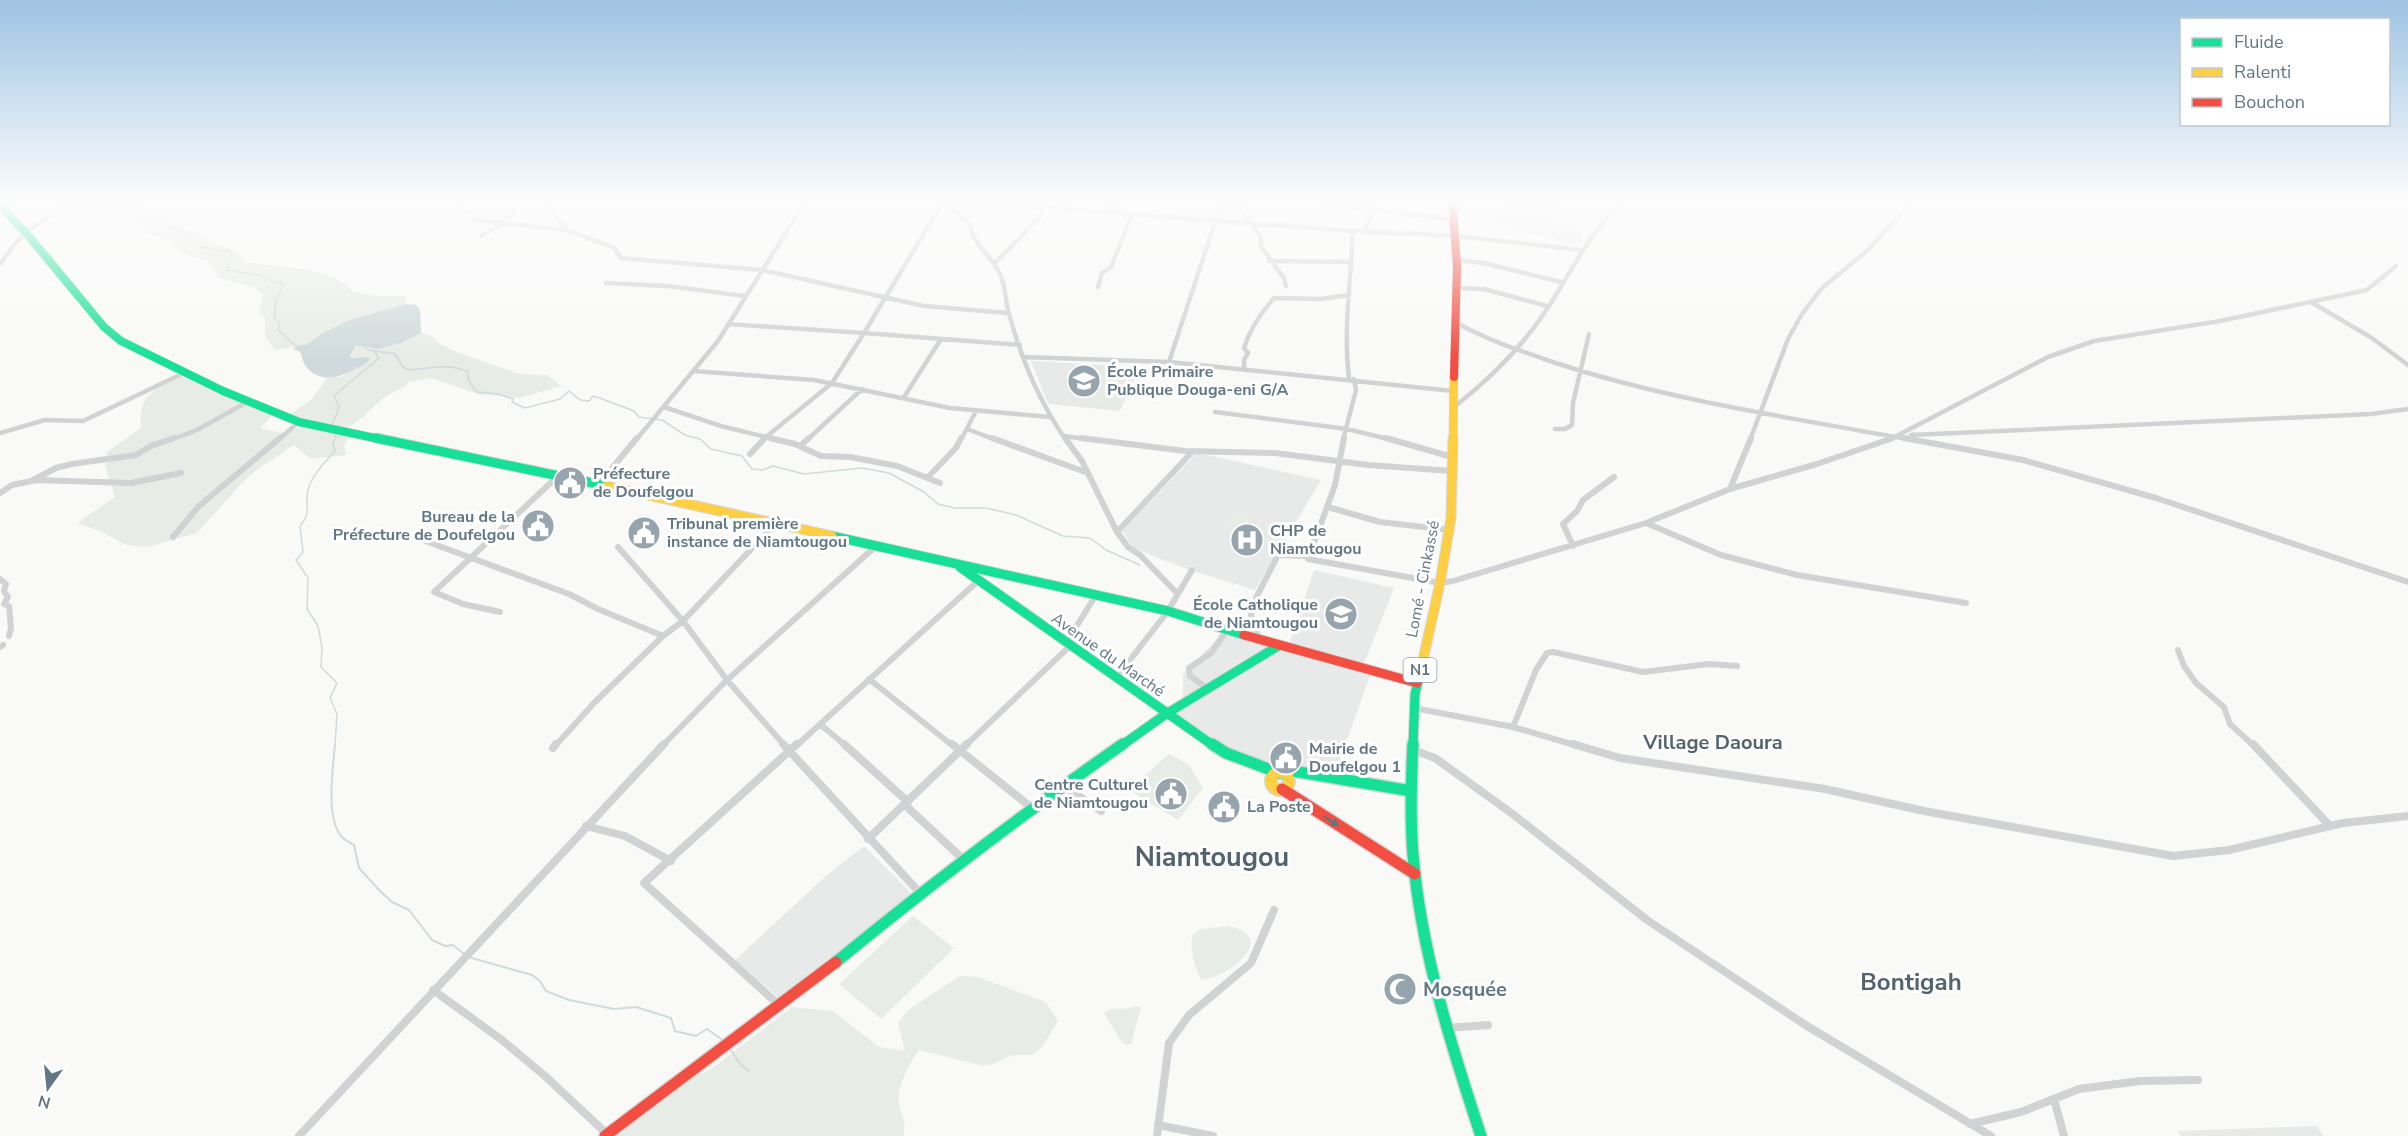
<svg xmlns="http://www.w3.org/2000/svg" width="2408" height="1136" viewBox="0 0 2408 1136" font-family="'Nunito Sans',sans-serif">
  <rect width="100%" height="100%" fill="#f9f9f8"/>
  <!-- built -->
  <path fill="#e8eaea" d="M1031 361 1140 367 1120 411 1048 404Z
    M1197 453 1321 480 1255 590 1187 569 1133 548 1122 531Z
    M1314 570 1394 588 1363 666 1289 645Z
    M1222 634 1371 673 1334 776 1291 772 1223 745 1174 717 1183 706V674Z
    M864 846 911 893 844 950 779 998 735 960 828 874Z
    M2317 1126 2323 1136H2181L2177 1131Z"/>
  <!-- green -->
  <path fill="#e8ece6" d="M62 199H105L113 204 135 205 168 215 186 230 204 235 214 244 222 245 242 255 247 262C277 267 334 267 353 292L377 296H405L407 304 349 320 323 333 306 345 275 350 265 337V318L259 312 264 294 253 287 220 278 208 260C190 257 180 254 170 239L148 234 132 224 90 213Z
    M1501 202 1514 203 1516 206H1530L1529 202 1557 204 1558 221 1582 229 1580 241 1570 244C1545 233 1521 235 1499 225L1500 221 1492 219 1498 215 1487 211 1498 210 1506 206Z
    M421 333 432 336 438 343 454 351 519 374 547 375 561 386 519 398 478 394 431 378 408 382 407 385 383 398 362 418 344 430 288 416 311 400 328 377H341L361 367 359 358 350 356 357 345 378 349 401 343Z
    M1095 373 1125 374 1119 404 1089 403Z
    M181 377 272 416 260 428 286 434 303 425 348 437 344 447 346 455 311 459 294 445 255 471 242 483 197 533 147 547 126 545 102 532 77 523 115 497 105 465 107 452 141 428C138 394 154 390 181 377Z
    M1239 513 1253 517 1235 535 1220 531 1230 516Z
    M1169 754 1189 765 1203 788 1178 820 1129 790Z
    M913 916 954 948 881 1019 839 984Z
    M1229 926C1280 938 1228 977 1202 980 1194 968 1189 948 1193 934L1202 929Z
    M960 976 977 977 1046 1002 1058 1021 1042 1047 1032 1055H1012L993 1064 983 1066 919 1050C909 1064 897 1086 899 1104 901 1119 907 1117 903 1136H615L687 1080 711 1069 792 1007 833 1011 879 1047 905 1051 898 1023 908 1010Z
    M1137 1006 1141 1007 1131 1044 1126 1045 1121 1041 1104 1013C1112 1006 1126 1011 1137 1006Z"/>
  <!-- water -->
  <path fill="#d0dadc" d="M407 304 416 305 420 310 421 333 401 343 378 349 356 345 350 356 353 358 368 357 370 360C353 373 321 389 305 365 302 361 303 356 300 352L293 349 299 345H306L323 333 349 320Z"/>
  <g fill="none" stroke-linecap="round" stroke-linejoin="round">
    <!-- stream-far1 -->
    <path stroke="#d0dadc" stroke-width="1.5" d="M84 199 86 205 139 213 180 231 199 247 232 252 226 270 264 276 273 282 284 284 276 301 274 317 280 324 278 330 296 346
      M4 207 23 199
      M359 344 368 350 395 354 403 367 408 370C428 369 449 362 468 372V380L477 392 498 394 513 399 512 402 525 408 560 399 569 391 580 400 589 401 593 396 597 397 634 411 639 417 662 420 685 435 700 439 711 449 742 456 752 469 762 470 773 466 804 474 862 468 889 473 924 492 938 504 955 508H986L1016 515 1063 536 1090 538 1106 550 1140 565
      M332 426 339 407 334 396 379 358 375 352
      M335 746 337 714 330 698 337 683 321 667 322 647 318 626 307 609 308 578 296 560 303 552 300 526C313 511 304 506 308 490 312 475 325 462 335 451L333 443 336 438 335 434"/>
    <!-- stream -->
    <path stroke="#d0dadc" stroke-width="2" d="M335 744C333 768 325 819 342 837 345 840 350 843 354 845L359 868 380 891 392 902 409 910 432 940 445 946 453 945 464 954
      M468 957 532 975 540 981 546 991 569 1000 614 1009 636 1007 671 1018 675 1031 696 1036 707 1029 724 1041
      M730 1049 741 1065 749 1071"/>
    <defs>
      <path id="fast-far2" d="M0 206 27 234 104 327 121 341 223 391 299 422 384 440"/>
      <path id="fast-far1" d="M376 438 607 486
        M832 536 1168 611 1244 635
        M960 567 1214 746
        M1121 746 1166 714 1280 645
        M1413 746 1415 694 1419 678"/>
      <path id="fast" d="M1212 744 1226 753 1279 773
        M1413 744C1411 781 1410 818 1413 855 1421 951 1451 1045 1481 1136
        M1286 775 1293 771 1411 791
        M836 962C929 886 1024 813 1123 744"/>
      <path id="slow-far2" d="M1453 440 1454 377"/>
      <path id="slow-far1" d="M607 486 832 536
        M1419 678 1440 583 1451 518 1453 438"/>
      <path id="slow" d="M1271 781a9 9 0 1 1 18 0a9 9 0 1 1-18 0Z"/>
      <path id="jam-far2" d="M1452 199 1457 266 1454 377"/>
      <path id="jam-far1" d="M1244 635 1417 683"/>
      <path id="jam" d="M1282 789 1415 874
        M605 1136 836 962"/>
    </defs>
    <!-- fast-far2 casing -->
    <use href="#fast-far2" stroke="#d5d7d7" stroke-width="9"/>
    <!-- fast-far1 casing -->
    <use href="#fast-far1" stroke="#d5d7d7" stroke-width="11"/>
    <!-- fast casing -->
    <use href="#fast" stroke="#d5d7d7" stroke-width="14"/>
    <!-- slow-far2 casing -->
    <use href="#slow-far2" stroke="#d5d7d7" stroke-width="9"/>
    <!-- slow-far1 casing -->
    <use href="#slow-far1" stroke="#d5d7d7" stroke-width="11"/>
    <!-- slow casing -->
    <use href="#slow" stroke="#d5d7d7" stroke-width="14"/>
    <!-- jam-far2 casing -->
    <use href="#jam-far2" stroke="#d5d7d7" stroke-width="9"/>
    <!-- jam-far1 casing -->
    <use href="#jam-far1" stroke="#d5d7d7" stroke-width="11"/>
    <!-- jam casing -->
    <use href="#jam" stroke="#d5d7d7" stroke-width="14"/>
    <!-- street-far2 -->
    <path stroke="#d0d2d3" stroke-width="4.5" d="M438 199 459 202 462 206
      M551 199 548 206 567 230 613 247 621 258 762 270 924 306 1008 313
      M927 199 1353 231 1457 236 1581 250
      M948 199 955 211 970 224C972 244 992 256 1000 274 1006 286 1005 301 1009 314 1021 358 1040 403 1066 440
      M1277 199 1281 201
      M1312 199 1334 205 1455 220
      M944 200 864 333 1020 345
      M1235 202 1261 237V247L1284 278 1286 286
      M1041 208 1042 199
      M465 211 476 212 473 215 476 219 485 221 566 230
      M1111 213 1112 199
      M1364 231 1377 199
      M26 232 68 203 70 199
      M481 236 504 222 514 211
      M1457 260 1483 263 1561 282
      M1269 261 1351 262
      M995 263 1039 218 1043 208
      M0 264 17 241 27 234
      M606 283 667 286 745 296
      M1098 287 1102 273 1111 267 1132 215
      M1457 288 1484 289 1547 306
      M2311 302 2372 338 2408 365
      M1457 323C1489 341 1524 352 1559 364 1673 401 1793 418 1912 440
      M1024 357 1169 362 1453 391
      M1169 362 1217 216 1225 205 1249 199
      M1244 368V360L1248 353 1244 348C1250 329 1261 313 1274 298L1321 299 1349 295
      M693 371 814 380 950 408 1050 417
      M1349 378C1343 330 1351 279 1353 231
      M904 397 941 339
      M664 407 721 426 766 437 832 383 864 333 728 324
      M1454 407C1485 383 1515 354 1538 322 1568 281 1586 233 1626 199
      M1215 412 1347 429 1392 440
      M967 429 996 440
      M1555 429H1565L1572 425 1573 403 1589 334
      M0 433 45 420 83 421 184 373
      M1911 435 2371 414 2408 409
      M1064 436 1093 440
      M170 440 197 430 249 401
      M278 440 299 422
      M636 440 718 341 807 199
      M764 440 766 437 777 440
      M807 440 862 389
      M961 440 976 411
      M1343 440 1356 390 1354 379
      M1750 440 1788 339 1802 314 1821 289 1869 249 1915 199
      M1889 440 2048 357 2094 341 2220 321 2367 290 2396 266"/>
    <!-- street-far1 -->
    <path stroke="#d0d2d3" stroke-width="6" d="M770 438 795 444 821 456 850 457 897 466 940 483
      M992 438 1088 473
      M1065 438 1082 461 1117 532 1128 547 1140 555 1177 593
      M1081 438 1185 451 1275 453 1368 465 1452 471
      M1344 438 1335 485 1308 559 1440 583 1453 581 1646 523 1730 489 1817 464 1893 438
      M1386 438 1452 457
      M1904 438 2023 460 2156 498 2408 582
      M800 446 809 438
      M750 454 765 438
      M928 477 956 448 961 438
      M31 481 56 468 72 464 136 455 151 446 174 438
      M599 484 637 438
      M1730 489 1751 438
      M0 493 12 485 37 480 131 483 181 473
      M1328 507 1380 522 1450 530
      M1646 523 1721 555 1797 575 1966 603
      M1117 532 1193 451
      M404 533 569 594 598 609 663 636
      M173 537 199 506 280 438
      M1573 546 1563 524 1577 511 1583 500 1614 477
      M618 547 683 621 727 680 785 746
      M0 579 6 584 4 591 8 597 4 604 9 606 11 628 9 636
      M500 612 463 604 434 592 558 476
      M1259 639 1251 615 1256 598 1278 555 1309 556
      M1066 643 1096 595
      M0 647 3 645
      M2178 650 2184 666 2196 683 2224 707 2230 724 2254 746
      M1116 678 1168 611 1192 570
      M869 679 953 746
      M1208 689 1190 676 1189 668 1211 653 1227 630
      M1414 708 1513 727 1578 746
      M820 724 846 746
      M1513 727 1536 670 1547 653 1553 652 1643 672 1709 664 1737 666
      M555 746 595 702 663 636 683 621 774 525
      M662 746 727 680 876 546
      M796 746 978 581
      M965 746 1070 646"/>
    <!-- street -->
    <path stroke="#d0d2d3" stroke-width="8" d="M783 744 920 893
      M844 744 908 802
      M952 744 1032 808
      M1573 744 1620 758 1825 789 1924 811 2173 856 2229 850 2343 823 2408 816
      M2253 744 2329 825
      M553 748 556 744
      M1413 750 1435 758 1514 815 1647 920 1807 1026 1991 1136
      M1064 786 1101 811
      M905 805 964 860
      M586 826 625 836 671 861
      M868 839 967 744
      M433 990 502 1040 545 1076 607 1134
      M779 1005 644 883 797 744
      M1448 1028 1488 1025
      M2054 1099 2064 1136
      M1970 1124 2021 1112 2079 1089 2140 1081 2198 1080
      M1158 1125 1213 1136
      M299 1136 664 744
      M1157 1136 1169 1043 1189 1015 1251 963 1274 910"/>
    <!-- fast-far2 -->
    <use href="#fast-far2" stroke="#16e098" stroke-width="8"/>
    <!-- fast-far1 -->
    <use href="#fast-far1" stroke="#16e098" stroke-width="9"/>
    <!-- fast -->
    <use href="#fast" stroke="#16e098" stroke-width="11"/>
    <!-- slow-far2 -->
    <use href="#slow-far2" stroke="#ffcf43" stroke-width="8"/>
    <!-- slow-far1 -->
    <use href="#slow-far1" stroke="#ffcf43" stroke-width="9"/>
    <!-- slow -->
    <use href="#slow" stroke="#ffcf43" stroke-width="11"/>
    <!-- jam-far2 -->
    <use href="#jam-far2" stroke="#f24e42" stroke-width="8"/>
    <!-- jam-far1 -->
    <use href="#jam-far1" stroke="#f24e42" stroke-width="9"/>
    <!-- jam -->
    <use href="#jam" stroke="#f24e42" stroke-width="11"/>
  </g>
  <!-- one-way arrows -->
  <defs><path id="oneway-solid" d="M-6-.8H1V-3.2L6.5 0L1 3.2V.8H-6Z" transform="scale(1.5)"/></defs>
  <use fill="#617785" href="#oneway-solid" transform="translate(1331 821) rotate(32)"/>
  <!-- sky -->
  <linearGradient id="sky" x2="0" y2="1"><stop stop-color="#9ec3e3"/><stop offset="0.56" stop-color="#fcfcfc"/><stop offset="1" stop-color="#fcfcfc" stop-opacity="0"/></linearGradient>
  <rect width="2408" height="358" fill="url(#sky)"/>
  <!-- icons -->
  <defs>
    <symbol id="school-disc" viewBox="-11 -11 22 22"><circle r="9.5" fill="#96a4ad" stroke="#fff"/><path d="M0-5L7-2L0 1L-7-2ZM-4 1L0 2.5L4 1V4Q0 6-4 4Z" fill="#fff"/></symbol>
    <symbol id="civic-disc" viewBox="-11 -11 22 22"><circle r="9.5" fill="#96a4ad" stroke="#fff"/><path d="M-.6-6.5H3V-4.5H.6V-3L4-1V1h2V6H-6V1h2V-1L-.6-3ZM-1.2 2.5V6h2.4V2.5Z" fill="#fff"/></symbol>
    <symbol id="hospital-disc" viewBox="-11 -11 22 22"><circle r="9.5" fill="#96a4ad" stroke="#fff"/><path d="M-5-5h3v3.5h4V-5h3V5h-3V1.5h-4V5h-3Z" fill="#fff"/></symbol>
    <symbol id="mosque-disc" viewBox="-11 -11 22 22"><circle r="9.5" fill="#96a4ad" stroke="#fff"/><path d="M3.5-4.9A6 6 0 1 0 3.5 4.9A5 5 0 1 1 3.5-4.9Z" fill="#fff"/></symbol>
  </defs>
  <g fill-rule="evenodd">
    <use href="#school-disc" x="1065" y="362" width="38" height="38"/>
    <use href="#civic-disc" x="551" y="464" width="38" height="38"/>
    <use href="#civic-disc" x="519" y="507" width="38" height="38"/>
    <use href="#civic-disc" x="625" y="514" width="38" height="38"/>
    <use href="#hospital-disc" x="1228" y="521" width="38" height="38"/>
    <use href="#school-disc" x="1322" y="595" width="38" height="38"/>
    <use href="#civic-disc" x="1267" y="739" width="38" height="38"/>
    <use href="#civic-disc" x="1152" y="775" width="38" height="38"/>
    <use href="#civic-disc" x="1205" y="788" width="38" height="38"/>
    <use href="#mosque-disc" x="1381" y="970" width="38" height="38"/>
  </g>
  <g text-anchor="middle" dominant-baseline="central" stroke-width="6" stroke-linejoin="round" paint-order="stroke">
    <!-- shield labels -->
    <rect fill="#fff" stroke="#90a0aa" stroke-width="1.5" x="1403.5" y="658" width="33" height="24" rx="4.5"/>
    <g font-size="15" font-weight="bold" fill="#617785">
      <text x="1420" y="670">N1</text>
    </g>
    <!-- poi labels -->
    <g font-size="16" font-weight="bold" fill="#617785" stroke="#fff" text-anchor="start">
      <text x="1107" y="372">École Primaire<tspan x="1107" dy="18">Publique Douga-eni G/A</tspan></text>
      <text x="593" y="474">Préfecture<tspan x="593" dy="18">de Doufelgou</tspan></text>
      <text x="515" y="517" text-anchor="end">Bureau de la<tspan x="515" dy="18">Préfecture de Doufelgou</tspan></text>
      <text x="667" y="524">Tribunal première<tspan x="667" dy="18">instance de Niamtougou</tspan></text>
      <text x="1270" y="531">CHP de<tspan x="1270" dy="18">Niamtougou</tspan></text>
      <text x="1318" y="605" text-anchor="end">École Catholique<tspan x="1318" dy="18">de Niamtougou</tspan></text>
      <text x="1309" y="749">Mairie de<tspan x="1309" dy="18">Doufelgou 1</tspan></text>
      <text x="1148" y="785" text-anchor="end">Centre Culturel<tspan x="1148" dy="18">de Niamtougou</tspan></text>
      <text x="1247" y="807">La Poste</text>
    </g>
    <!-- street labels -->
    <g font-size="16" fill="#617785" stroke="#fff">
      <text transform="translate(1423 579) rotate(-79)">Lomé - Cinkassé</text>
      <text transform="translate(1108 655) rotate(35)">Avenue du Marché</text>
    </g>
    <!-- quarter labels -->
    <g font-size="20" font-weight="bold" fill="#54646f" stroke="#fff">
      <text x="1713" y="742">Village Daoura</text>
    </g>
    <!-- near-poi labels -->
    <g font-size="20" font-weight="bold" fill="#617785" stroke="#fff" text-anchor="start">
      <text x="1423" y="989">Mosquée</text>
    </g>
    <!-- near-quarter labels -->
    <g font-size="24" font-weight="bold" fill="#54646f" stroke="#fff">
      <text x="1911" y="982">Bontigah</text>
    </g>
    <!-- near-district labels -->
    <g font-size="27" font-weight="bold" fill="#54646f" stroke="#fff">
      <text x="1212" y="857">Niamtougou</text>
    </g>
  </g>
  <!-- legend -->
  <rect x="2180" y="18" width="210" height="108" fill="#ffffff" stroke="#c0c9ce" stroke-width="1.5"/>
  <rect x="2192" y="38" width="30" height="9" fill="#16e098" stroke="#c0c9ce" stroke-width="1.5"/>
  <text x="2234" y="48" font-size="18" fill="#617785">Fluide</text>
  <rect x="2192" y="68" width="30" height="9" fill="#ffcf43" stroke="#c0c9ce" stroke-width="1.5"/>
  <text x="2234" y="78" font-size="18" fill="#617785">Ralenti</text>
  <rect x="2192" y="98" width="30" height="9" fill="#f24e42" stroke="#c0c9ce" stroke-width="1.5"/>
  <text x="2234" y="108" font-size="18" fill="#617785">Bouchon</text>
  <!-- north arrow -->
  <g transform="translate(48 1088) rotate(195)" stroke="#ffffff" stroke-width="4.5" paint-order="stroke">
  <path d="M0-4.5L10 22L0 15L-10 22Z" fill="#617785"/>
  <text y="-9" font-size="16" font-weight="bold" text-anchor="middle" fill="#617785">N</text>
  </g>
</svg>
